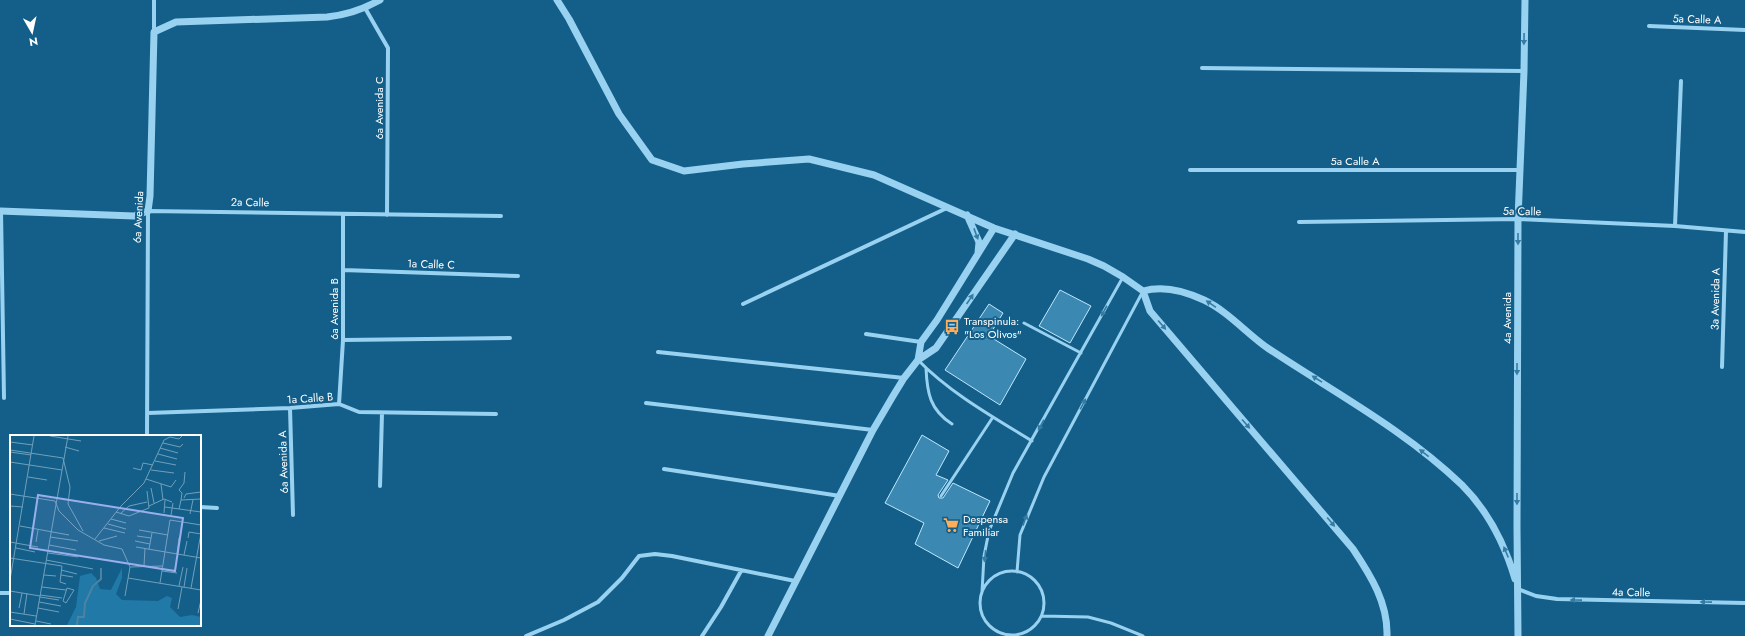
<svg xmlns="http://www.w3.org/2000/svg" width="1745" height="636" viewBox="0 0 1745 636" font-family="Jost,sans-serif">
  <rect width="100%" height="100%" fill="#135f8a"/>
  <!-- building -->
  <path fill="#3b89b3" stroke="#c0e7fc" d="M1060 290 1091 306 1070 343 1039 326Z
    M989 304 1003 313 989 336 1026 359 1000 405 945 370Z
    M922 435 949 451 936 475 948 480 938 495 939 498H943L953 483 990 501 958 568 915 544 924 523 885 503Z"/>
  <g fill="none" stroke-linecap="round" stroke-linejoin="round">
    <!-- service -->
    <path stroke="#99d2f0" stroke-width="3" d="M1024 323 1081 353
      M918 360C950 393 993 417 1032 441
      M926 368C927 393 930 410 952 424
      M941 496 993 417
      M980 603a32 32 0 1 1 64 0a32 32 0 1 1-64 0Z
      M1017 572 1020 535 1044 477 1142 293
      M982 592 984 556 989 531 1013 473 1123 277
      M1042 616 1088 617 1111 623 1143 636"/>
    <!-- minor -->
    <path stroke="#99d2f0" stroke-width="4" d="M154 0V32
      M365 8 388 48 387 215
      M1649 26 1745 30
      M1202 68 1524 71
      M1190 170H1520
      M1 211 4 398
      M1299 222 1518 219 1675 226 1745 232
      M1675 226 1681 81
      M343 270 518 276
      M743 304 947 208
      M866 334 921 342
      M343 340 510 338
      M658 352 904 378
      M1722 367 1726 231
      M646 403 873 430
      M339 404 343 340V214
      M290 408 293 515
      M148 413 290 408 339 404 359 412 496 414
      M147 436 148 211 501 216
      M664 469 840 496
      M380 486 382 413
      M200 507 217 508
      M1518 589 1536 596 1557 599 1745 603
      M0 593H11
      M526 636 564 620 598 602 622 578 639 556 655 554 672 556 795 581
      M702 636 721 607 741 571"/>
    <!-- tertiary -->
    <path stroke="#99d2f0" stroke-width="7" d="M557 0 569 19 619 114 652 160 684 171 743 164 809 159 874 175 994 228 1088 259 1104 266 1123 277 1143 291 1150 311 1353 549C1371 576 1388 603 1387 636
      M0 211 134 216 148 211 150 196 154 32 176 22 327 17C347 15 362 10 380 0
      M967 215 979 242 978 253
      M1143 291C1164 285 1185 291 1204 300 1229 312 1247 334 1269 349 1335 393 1405 430 1462 485 1488 511 1505 545 1515 579
      M918 360 921 342 937 320 994 228
      M768 636 873 430 893 396 904 378 918 360 936 348 1015 234
      M1518 636 1517 527 1518 219 1524 71 1525 0"/>
  </g>
  <!-- one-way arrows -->
  <defs><path id="oneway-solid" d="M-6-.8H1V-3.2L6.5 0L1 3.2V.8H-6Z"/></defs>
  <g fill="#347ca4">
    <use href="#oneway-solid" transform="translate(1524 39) rotate(91)"/>
    <use href="#oneway-solid" transform="translate(976 234) rotate(70)"/>
    <use href="#oneway-solid" transform="translate(1518 239) rotate(90)"/>
    <use href="#oneway-solid" transform="translate(970 299) rotate(-56)"/>
    <use href="#oneway-solid" transform="translate(1211 304) rotate(-146)"/>
    <use href="#oneway-solid" transform="translate(1104 311) rotate(119)"/>
    <use href="#oneway-solid" transform="translate(1162 325) rotate(49)"/>
    <use href="#oneway-solid" transform="translate(1517 369) rotate(90)"/>
    <use href="#oneway-solid" transform="translate(1317 379) rotate(-148)"/>
    <use href="#oneway-solid" transform="translate(1083 404) rotate(-62)"/>
    <use href="#oneway-solid" transform="translate(1246 424) rotate(49)"/>
    <use href="#oneway-solid" transform="translate(1041 425) rotate(119)"/>
    <use href="#oneway-solid" transform="translate(1424 453) rotate(-142)"/>
    <use href="#oneway-solid" transform="translate(1517 499) rotate(90)"/>
    <use href="#oneway-solid" transform="translate(1025 520) rotate(-69)"/>
    <use href="#oneway-solid" transform="translate(1331 522) rotate(50)"/>
    <use href="#oneway-solid" transform="translate(1506 552) rotate(-113)"/>
    <use href="#oneway-solid" transform="translate(985 556) rotate(97)"/>
    <use href="#oneway-solid" transform="translate(1576 600) rotate(-179)"/>
    <use href="#oneway-solid" transform="translate(1706 602) rotate(-179)"/>
  </g>
  <!-- icons -->
  <defs>
    <symbol id="bus-bare" viewBox="-9 -9 18 18"><path d="M-5-6H5V4H4V6H2V4H-2V6H-4V4H-5ZM-3.5-4V0h7V-4ZM-3.5 1.2v1.5H-2V1.2ZM2 1.2v1.5H3.5V1.2Z" fill="#ffad58" stroke="#135f8a" stroke-width="2.5" paint-order="stroke"/></symbol>
    <symbol id="supermarket-bare" viewBox="-9 -9 18 18"><path d="M-6-5.5h2.5l.6 2H6L4.5 2H-2.5L-4.4-4H-6ZM-1.5 3.2a1.3 1.3 0 1 0 .1 0ZM3 3.2a1.3 1.3 0 1 0 .1 0Z" fill="#ffad58" stroke="#135f8a" stroke-width="2.5" paint-order="stroke"/></symbol>
  </defs>
  <g fill-rule="evenodd">
    <use href="#bus-bare" x="941" y="316" width="22" height="22"/>
    <use href="#supermarket-bare" x="940" y="514" width="22" height="22"/>
  </g>
  <g text-anchor="middle" dominant-baseline="central" stroke-width="4" stroke-linejoin="round" paint-order="stroke">
    <!-- street labels -->
    <g font-size="11" fill="#fff" stroke="#135f8a">
      <text transform="translate(1697 19) rotate(2)">5a Calle A</text>
      <text transform="translate(379 108) rotate(-90)">6a Avenida C</text>
      <text x="1355" y="161">5a Calle A</text>
      <text transform="translate(250 202) rotate(1)">2a Calle</text>
      <text transform="translate(1522 211) rotate(1)">5a Calle</text>
      <text transform="translate(138 217) rotate(-87)">6a Avenida</text>
      <text transform="translate(431 264) rotate(2)">1a Calle C</text>
      <text transform="translate(1715 299) rotate(-89)">3a Avenida A</text>
      <text transform="translate(334 309) rotate(-90)">6a Avenida B</text>
      <text transform="translate(1507 318) rotate(-90)">4a Avenida</text>
      <text transform="translate(310 398) rotate(-4)">1a Calle B</text>
      <text transform="translate(283 462) rotate(-92)">6a Avenida A</text>
      <text transform="translate(1631 592) rotate(1)">4a Calle</text>
    </g>
    <!-- poi labels -->
    <g font-size="11" fill="#fff" stroke="#135f8a" text-anchor="start">
      <text x="964" y="321">Transpinula:<tspan x="964" dy="13">"Los Olivos"</tspan></text>
      <text x="963" y="519">Despensa<tspan x="963" dy="13">Familiar</tspan></text>
    </g>
  </g>
  <!-- overview -->
  <g transform="translate(10 435)">
    <rect width="191" height="191" fill="#135f8a"/>
    <path d="M112 133V143L106 159 112 165 148 166 157 161 162 163 160 172 170 182 182 180 191 182V190H57L66 172 70 141 81 138 86 143 90 154 101 155Z" fill="#2179a8"/>
    <path fill="none" stroke="#4c83a2" stroke-width="2" d="M67 190 68 182H74L75 168 83 151 91 144V133"/>
    <path fill="none" stroke="#719fb9" stroke-width="1" d="M40 1 71 6M0 7 23 10M153 8 170 12 173 9M55 12 69 16M150 13 168 18M0 15 53 23 60 52 58 69 73 96M0 17 21 20M148 19 167 24M145 26 166 30M0 27 52 35M123 33 131 35 133 28 143 30M141 35 164 38M18 42 37 45M136 44 161 52 166 45M151 49 153 65M141 53 144 68M0 59 45 66 49 76 68 95 94 110 112 114 120 132M174 63 176 59 191 57M171 65 172 58 169 55 174 48 175 37M0 71 13 72M139 71 154 64 162 67M155 72 191 77M169 74 171 65 191 64M106 77 119 81 139 73 137 56M154 78 155 65M110 79 119 71 137 67M180 79 183 65M161 80 163 68M101 84 116 88M98 89 116 94M10 91 59 100M94 93 115 98M129 95 158 100M127 101 141 103M40 102 68 106M178 103 179 97 191 99M85 104 111 71 134 48 154 5 160 2 169 4 172 1M89 106 107 101M125 106 140 109M0 107 28 112M26 107 28 95M39 110 66 115M126 112 191 123M6 113 25 117M139 114 142 98M38 118 68 122M167 119 169 103M174 120 177 106M0 123 52 131 50 147 56 149M36 125 83 134M134 131 135 113M120 132 152 131M51 135 67 139M152 136 167 138M34 140 46 141M51 140 63 142M118 143 191 155M0 145 24 1M150 148 160 85 191 90M169 151 173 132M32 152 56 155M174 152 177 133M57 153 64 155 56 168 53 166ZM181 153 191 98M0 156 30 161M30 160 52 163M115 161 120 132M30 162 49 165M29 167 51 171M9 173 12 158M28 173 49 177M168 174 172 152M0 177 26 181M188 178 191 165M14 179 17 158M0 184 25 189M26 186 41 189M25 190 58 1"/>
    <path fill="#99afed" fill-opacity="0.15" stroke="#99afed" stroke-width="2" d="M28 60 173 83 165 136 20 113Z"/>
    <rect width="191" height="191" fill="none" stroke="#fff" stroke-width="2"/>
  </g>
  <!-- north arrow -->
  <g transform="translate(32 32) rotate(171)" stroke="#135f8a" stroke-width="3" paint-order="stroke">
  <path d="M0-3L7 15L0 10L-7 15Z" fill="#ffffff"/>
  <text y="-6" font-size="11" font-weight="bold" text-anchor="middle" fill="#ffffff">N</text>
  </g>
</svg>
